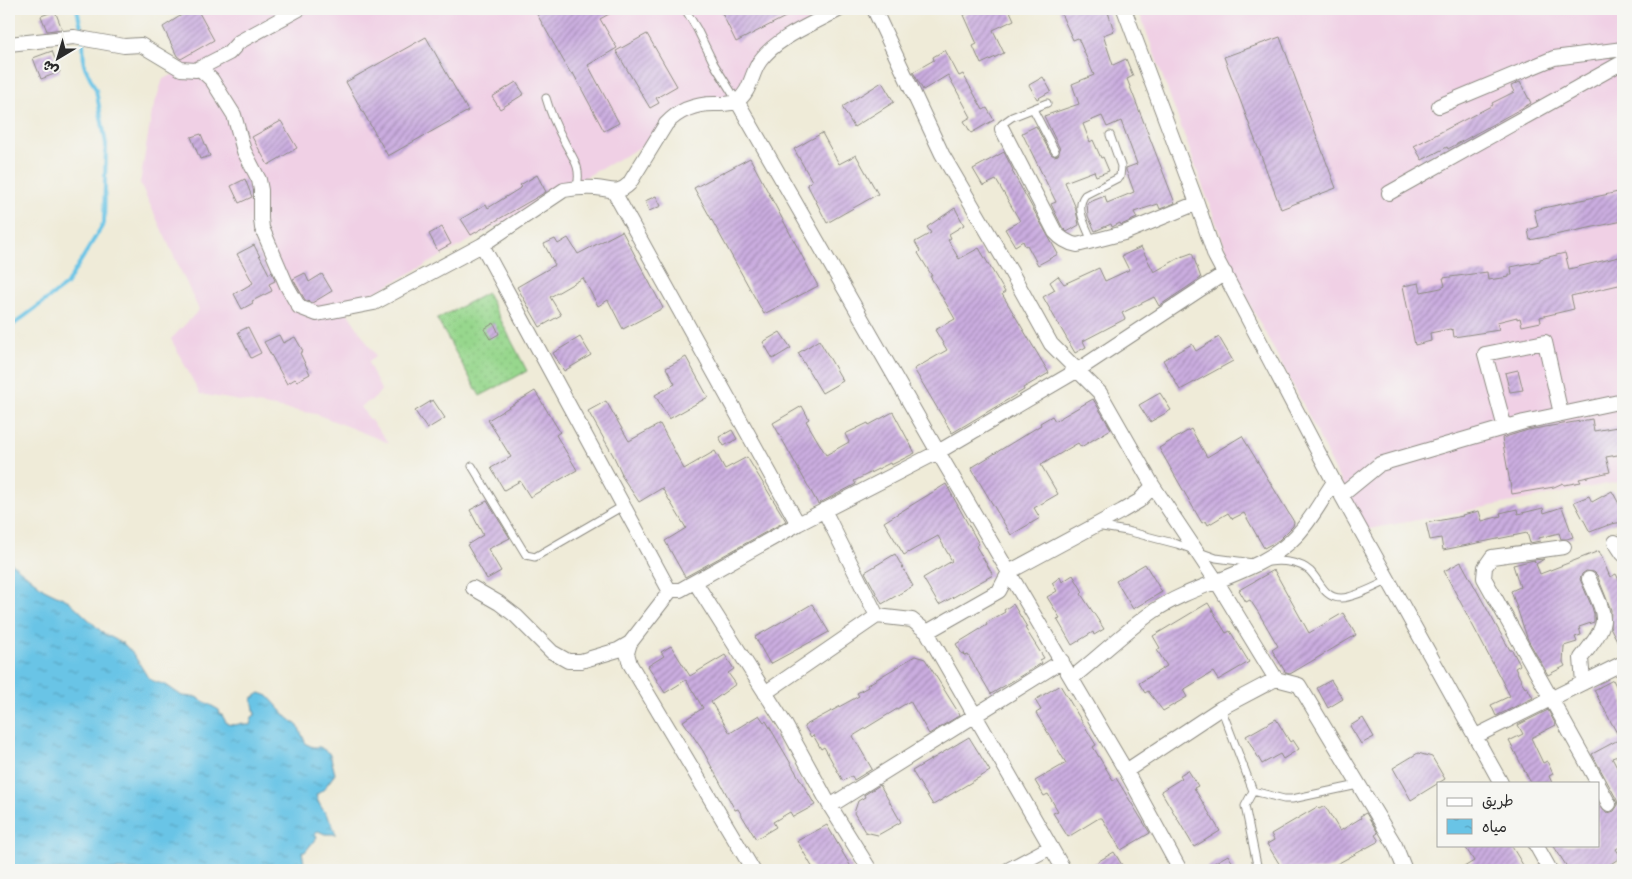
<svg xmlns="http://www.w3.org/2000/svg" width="1632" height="879" viewBox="0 0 1632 879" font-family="Kalam,'Playpen Sans Arabic',sans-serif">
  <defs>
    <pattern id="grass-dots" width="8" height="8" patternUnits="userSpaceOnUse" patternTransform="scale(1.25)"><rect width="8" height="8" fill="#97d78d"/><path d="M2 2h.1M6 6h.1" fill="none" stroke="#82b97a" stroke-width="1.8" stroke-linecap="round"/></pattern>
    <pattern id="water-ripples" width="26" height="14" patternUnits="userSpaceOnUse" patternTransform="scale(1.25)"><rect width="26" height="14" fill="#69c4e6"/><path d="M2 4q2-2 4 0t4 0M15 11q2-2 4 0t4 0" fill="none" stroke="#579fbb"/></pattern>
    <pattern id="building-hatch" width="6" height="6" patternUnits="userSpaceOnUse" patternTransform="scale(1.25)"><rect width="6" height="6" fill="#cbade0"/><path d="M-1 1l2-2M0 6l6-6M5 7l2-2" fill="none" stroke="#a58db6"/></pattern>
  </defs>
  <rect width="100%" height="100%" fill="#f6f6f2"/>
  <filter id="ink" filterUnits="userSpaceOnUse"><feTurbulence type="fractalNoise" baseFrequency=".02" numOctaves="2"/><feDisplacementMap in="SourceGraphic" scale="10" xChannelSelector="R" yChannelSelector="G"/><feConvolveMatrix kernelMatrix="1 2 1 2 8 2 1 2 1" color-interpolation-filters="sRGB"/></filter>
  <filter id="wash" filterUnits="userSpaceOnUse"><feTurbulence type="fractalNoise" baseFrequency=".0096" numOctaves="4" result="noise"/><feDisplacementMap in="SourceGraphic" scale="20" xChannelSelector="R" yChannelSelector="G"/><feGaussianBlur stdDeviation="1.12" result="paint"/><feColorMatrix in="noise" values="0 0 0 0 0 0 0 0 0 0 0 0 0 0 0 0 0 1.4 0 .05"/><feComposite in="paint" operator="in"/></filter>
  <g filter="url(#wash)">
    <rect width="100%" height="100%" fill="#efebd8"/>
    <!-- built -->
    <path fill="#f0d0e5" d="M196 9H847L782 43 737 94 345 309 376 356 368 362 381 390 375 398 360 407 389 443 316 414 200 394 171 339 199 310 140 183 152 112 163 79 186 69 163 27Z
      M1138 9H1623V481L1364 530 1302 402 1245 295 1225 247Z"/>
    <!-- grass -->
    <path fill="url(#grass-dots)" stroke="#61815c" d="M487 293 527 371 480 396 437 319Z"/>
    <!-- water -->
    <path fill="url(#water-ripples)" stroke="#4a7888" d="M9 561 44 589 69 601 103 633 124 644 134 655 147 676 153 681 166 685 182 696 196 697 219 710 220 714 222 715 227 724 235 725 243 723V725H250L252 717 255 715 252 698 260 693 268 696 288 718 298 726 306 744 313 747H320L330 754 335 774 323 790 316 795C318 805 326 813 331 822 333 825 334 830 336 834H325L318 831 315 833 317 837 305 852 302 851 305 870H9Z"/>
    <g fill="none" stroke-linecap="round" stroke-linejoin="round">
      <!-- stream -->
      <path stroke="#69c4e6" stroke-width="4" d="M77 9 83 36
        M9 328 66 285 104 223 106 144 96 90 84 65 83 43"/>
    </g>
    <g id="blocks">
      <!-- building -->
      <path fill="url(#building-hatch)" d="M191 9H197L214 40 181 59 177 56 163 27Z
        M534 9H618L600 19 617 48 588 65 619 123 604 131 573 73 571 74Z
        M720 9H801L736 42Z
        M977 9H1009L1014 20 993 30 1004 53 981 64 973 46 977 44 964 15Z
        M1059 9H1107L1114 31 1103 35 1113 65 1126 59 1133 76 1127 79 1175 203 1160 209 1158 204 1134 212 1137 218 1121 225 1120 223 1112 227 1111 224 1095 231 1088 216 1087 203 1105 196 1107 203 1134 192 1126 170V168L1137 164 1121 121 1107 127 1102 116 1083 124 1090 142 1093 140 1101 158 1103 157 1109 171 1096 176 1094 171 1065 182 1075 206 1079 225 1067 232 1062 227 1051 204 1056 202 1022 133 1036 126 1051 154 1054 156 1058 155 1060 149 1044 116 1079 104 1072 84 1094 75 1078 38 1073 40Z
        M55 11 62 29 47 31 41 16Z
        M647 34 677 86 656 98 659 103 650 108 616 51Z
        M426 37 468 111 388 156 346 82Z
        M1280 37 1336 188 1281 209 1224 57Z
        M945 50 959 76 963 74 983 110 987 108 994 120 971 133 964 121 971 117 948 75 923 90 913 72 934 60 933 57Z
        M52 51 60 72 41 79 33 58Z
        M1043 77 1051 91 1037 99 1029 85Z
        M516 82 524 94 500 109 492 97Z
        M882 82 894 102 854 127 842 107Z
        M1520 82 1531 103 1448 149 1447 147 1422 160 1414 146 1493 105 1492 103 1514 92 1511 86Z
        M281 121 297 148 268 165 252 137Z
        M822 133 839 164 856 155 878 194 827 223 807 184 812 181 794 149Z
        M201 134 210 156 200 159 191 137Z
        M1004 152 1013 170 1012 171 1058 254 1038 265 1027 245 1025 246 1023 241 1015 246 1005 229 1020 221 996 180 983 186 973 169Z
        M750 158 818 286 764 314 694 188Z
        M537 175 546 192 471 235 461 219 486 204 488 208 522 187 520 185Z
        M245 179 252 197 239 203 231 186Z
        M1623 191V221L1530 240 1528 230 1538 227 1534 210Z
        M656 196 661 206 649 211 645 201Z
        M955 208 964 225 949 234 951 238 948 240 959 259 979 248 1005 292 1002 294 1049 373 1023 388 1024 390 952 433 914 369 947 350 935 330 955 319 930 276H932L918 253 920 251 915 242 931 233 927 227Z
        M442 227 451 244 438 251 429 234Z
        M622 231 663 308 623 329 608 300 598 306 583 278 550 297 561 315 540 327 517 287 555 265 544 244 555 239 558 244 568 238 578 254Z
        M254 245 269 274 272 272 275 281 269 284 272 291 252 301 253 303 242 309 234 294 253 283 237 254Z
        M1141 247 1154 272 1181 257 1192 253 1201 278 1159 306 1154 297 1122 313 1125 319 1083 341 1086 347 1075 353 1043 297 1055 290 1050 282 1058 276 1064 284 1099 268 1105 281 1129 270 1122 256Z
        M1565 253 1569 269 1623 256V284L1571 296 1574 309 1540 317 1541 322 1522 326 1520 318 1517 319V317L1497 322 1499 330 1454 337 1453 330 1450 329 1430 333 1431 341 1415 345 1403 286 1419 283 1421 292 1441 288 1445 286 1443 278 1487 272 1488 280 1509 277V275H1512L1511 267 1540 261V259Z
        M305 273 309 282 322 274 332 291 312 303 305 300 293 279Z
        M494 323 499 334 490 339 484 329Z
        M248 327 261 353 251 358 238 332Z
        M780 332 791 348 773 359 763 342Z
        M279 335 283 343 295 337 303 351 300 353 310 374 297 381 295 379 287 384 264 342Z
        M580 337 591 355 564 371 553 353Z
        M1219 337 1233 361 1180 390 1163 360 1192 344 1196 351Z
        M819 340 843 381 822 393 798 353Z
        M686 357 708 397 669 419 655 395 675 384 666 368Z
        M1518 370 1523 390 1510 392 1505 373Z
        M535 391 560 432 556 435 577 470 530 497 520 481 504 490 491 468 511 457 488 420Z
        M1160 393 1171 410 1150 422 1139 405Z
        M1093 399 1111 429 1081 447 1078 443 1041 465 1058 494 1034 508 1040 518 1011 535 971 468 1041 425 1040 423 1052 416 1055 421Z
        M433 400 445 418 427 429 415 411Z
        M606 401 629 441 660 424 684 469 715 451 725 469 747 457 786 521 685 577 665 541 686 528 662 488 639 502 621 475 622 474 613 455 588 411Z
        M802 406 809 419 806 421 826 455 849 442 845 434 868 423 869 425 893 412 915 453 891 465 890 463 854 481 856 484 818 504 773 423Z
        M1592 419 1594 431 1623 426V454L1606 457 1610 472 1579 479 1581 482 1564 485 1563 483 1554 487 1512 494 1502 438 1528 430Z
        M1191 429 1207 457 1242 436 1294 522 1293 526 1279 540 1264 548 1244 513 1232 519 1228 513 1208 525 1206 521 1202 523 1159 448Z
        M732 430 737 439 724 446 719 437Z
        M946 484 979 544 976 546 993 575 939 605 923 578 952 561 938 536 904 555 884 522Z
        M1612 491 1623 511V522L1611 524 1590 532 1574 502 1589 496 1592 502Z
        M487 501 510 538 488 549 501 571 487 579 467 545 483 535 470 510Z
        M1562 507 1573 537 1567 539H1561L1559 533 1539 538 1540 541 1530 543 1527 533 1443 550 1441 538 1430 540 1426 523 1463 516 1462 515 1479 511 1482 521 1501 516 1500 513 1517 509 1518 514 1543 508 1544 513Z
        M1599 551 1610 577 1616 574 1623 588V652L1610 627 1611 610 1597 575 1594 572 1586 571 1582 574 1580 579 1592 607 1594 614V622L1579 627 1581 635 1575 637 1577 642 1564 646 1563 662 1565 666 1548 675 1528 640 1511 591 1520 587 1513 565 1534 560 1535 563 1534 560 1544 559 1536 564 1540 574Z
        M895 554 913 586 882 604 865 572Z
        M1461 562 1498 629 1510 650H1512L1520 665 1515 668 1525 688 1527 687 1533 698 1496 716 1491 705 1510 696 1444 571Z
        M1145 564 1162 592 1133 609 1116 581Z
        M1274 570 1309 633 1343 613 1356 635 1290 674 1286 673 1272 650 1278 646 1258 612 1250 600 1246 602 1239 590Z
        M1073 575 1083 592 1081 594 1104 629 1094 635 1093 632 1072 645 1057 619 1060 618 1047 597 1057 591 1052 583 1060 577 1062 582Z
        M1208 603 1226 633 1230 631 1249 662 1218 680 1213 672 1183 690 1187 697 1163 711 1148 691 1145 693 1139 683 1167 666 1157 650 1160 648 1153 636Z
        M812 604 829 632 770 664 755 637Z
        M1013 604 1027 627 1025 628 1044 658 1040 660 1042 663 991 694 968 655 965 656 964 653 962 654 956 644 987 625 986 623 1005 612 1004 610Z
        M671 646 690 676 725 655 734 669 728 673 736 684 711 702 730 733 759 715 764 722 766 721 815 805 793 817 790 812 773 822 776 827 756 839 738 809 735 810 703 751 683 721 703 708 686 680 665 693 648 666 664 656 661 652Z
        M915 656 925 659 960 715 929 734 910 701 853 736 872 769 854 780 852 776 843 781 824 747 821 749 813 735 811 737 804 726 859 696 857 693 868 687 867 685Z
        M1331 680 1343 699 1328 708 1317 688Z
        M1613 680 1623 699V754L1612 758 1623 779V845L1616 849 1621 857 1602 870H1569L1553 845H1598V803L1604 811 1608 813 1614 811 1618 805 1617 800 1592 754 1620 739 1594 690Z
        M1060 685 1096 745 1093 747 1113 780 1116 778 1150 833 1121 850 1102 818H1099L1068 837 1053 813 1058 811 1048 794 1044 796 1035 781 1066 763 1036 713 1041 710 1035 700Z
        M1548 710 1556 725 1531 738 1543 763 1547 761 1553 774 1549 776 1552 783H1531L1509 741 1523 734 1518 725Z
        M1363 718 1374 737 1361 744 1350 726Z
        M1276 719 1290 742 1293 740 1299 749 1283 759 1280 754 1262 764 1246 736Z
        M969 737 990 771 933 805 912 771Z
        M1418 753 1432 757 1445 779 1411 800 1393 768Z
        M1188 770 1198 786 1194 788 1220 831 1194 847 1161 791 1182 778 1180 775Z
        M880 785 901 822 878 835 865 832 854 813 858 801 865 797 864 795Z
        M1325 806 1340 831 1361 818 1360 816 1366 813 1378 833 1375 835 1379 841 1326 870H1283L1267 844 1274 840 1271 834 1317 807 1319 809Z
        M827 825 844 855 853 870H814L797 841Z
        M1464 845H1511L1526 870H1459L1474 861Z
        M1114 852 1125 870H1084Z
        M1228 855 1237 870H1202Z"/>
    </g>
  </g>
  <g filter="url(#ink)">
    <use href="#blocks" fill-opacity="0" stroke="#8d8b82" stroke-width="1"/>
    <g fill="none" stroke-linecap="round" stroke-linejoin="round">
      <defs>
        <path id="lane" d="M685 9 697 29 714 64 737 101
          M546 98C550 112 556 126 563 139 572 158 582 165 577 187
          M1033 109 1055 151
          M1002 129V124L1012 117 1047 103
          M1092 241C1087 228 1074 208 1085 195L1120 177 1121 166 1110 135
          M472 466 526 555 535 557 623 506
          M1096 526 1127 531 1177 544 1216 558 1253 563
          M1269 562C1282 560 1300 562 1310 571 1320 581 1324 598 1341 598 1354 598 1377 586 1389 580
          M1221 708 1253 791 1245 806 1258 870
          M1253 791 1284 799H1292L1358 785"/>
        <path id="street" d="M874 9 942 154 1010 270 1051 344 1100 393 1153 486 1217 582 1276 679 1299 685 1395 845 1405 870
          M1124 9 1197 203 1215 256 1334 482 1501 783
          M9 44 74 37 124 46 141 45 181 69 196 70 229 53 239 42 299 9
          M199 68 212 80 234 115 244 151 259 180 261 190V219L262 228 287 286 299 307 317 314 374 303 482 245 564 190C575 188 585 187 596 188 610 189 618 195 629 184L666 124C679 110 695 104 714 104 721 104 730 105 737 101 751 92 751 73 760 61 777 37 815 23 840 9
          M737 101 938 452 1126 771 1180 870
          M1439 106 1554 58 1623 49
          M1002 129 1055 232C1061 239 1067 243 1077 245L1124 233 1197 203
          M614 192 798 524
          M1389 193 1623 62
          M482 245 668 588 671 590
          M1505 428 1485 354 1545 342 1561 414
          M1342 495 1380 464 1524 422 1623 401
          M824 510 877 616 912 620 927 632 1064 870
          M1615 542 1623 554
          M1564 547 1492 557 1485 567 1484 578 1598 783
          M695 582 785 724 830 806 870 870
          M473 588 499 603 516 616 552 652 568 661H581L618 650 630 643 671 590
          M671 590H680L798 524 938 452 1078 370 1225 273
          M927 632 999 591 1009 572 1122 511 1139 501 1153 486
          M630 643 627 653 630 664 753 870
          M1072 678C1100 656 1125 631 1154 611 1198 581 1260 575 1297 535 1312 519 1322 499 1334 482
          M1583 683 1581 658C1610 621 1608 621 1589 579
          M765 693 877 616
          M1476 736 1623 663
          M1126 771 1221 708 1276 679
          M1598 784 1609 804
          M830 806 1062 661
          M1536 845 1550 870
          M1008 870 1051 847"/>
      </defs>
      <!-- lane casing -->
      <use href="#lane" stroke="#8d8b82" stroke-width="9"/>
      <!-- street casing -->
      <use href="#street" stroke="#8d8b82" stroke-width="16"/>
      <!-- lane -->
      <use href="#lane" stroke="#fff" stroke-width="7"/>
      <!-- street -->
      <use href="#street" stroke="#fff" stroke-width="14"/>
    </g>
  </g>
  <!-- margin -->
  <rect width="1632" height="879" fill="none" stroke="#f6f6f2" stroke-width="30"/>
  <!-- legend -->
  <rect x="1437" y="782" width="162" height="65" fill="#f6f6f2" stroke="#a5a5a2"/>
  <rect x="1447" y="798" width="25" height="8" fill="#ffffff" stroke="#a5a5a2"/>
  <text x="1482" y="806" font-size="15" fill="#2b2b2b">طريق</text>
  <rect x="1447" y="819" width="25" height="15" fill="url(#water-ripples)" stroke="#a5a5a2"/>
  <text x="1482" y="832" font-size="15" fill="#2b2b2b">مياه</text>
  <!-- north arrow -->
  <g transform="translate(58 58) rotate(218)" stroke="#f6f6f2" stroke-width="4" paint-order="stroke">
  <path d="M0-4L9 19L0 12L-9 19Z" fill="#2b2b2b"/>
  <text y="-8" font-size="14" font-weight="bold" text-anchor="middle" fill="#2b2b2b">ش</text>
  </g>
</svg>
